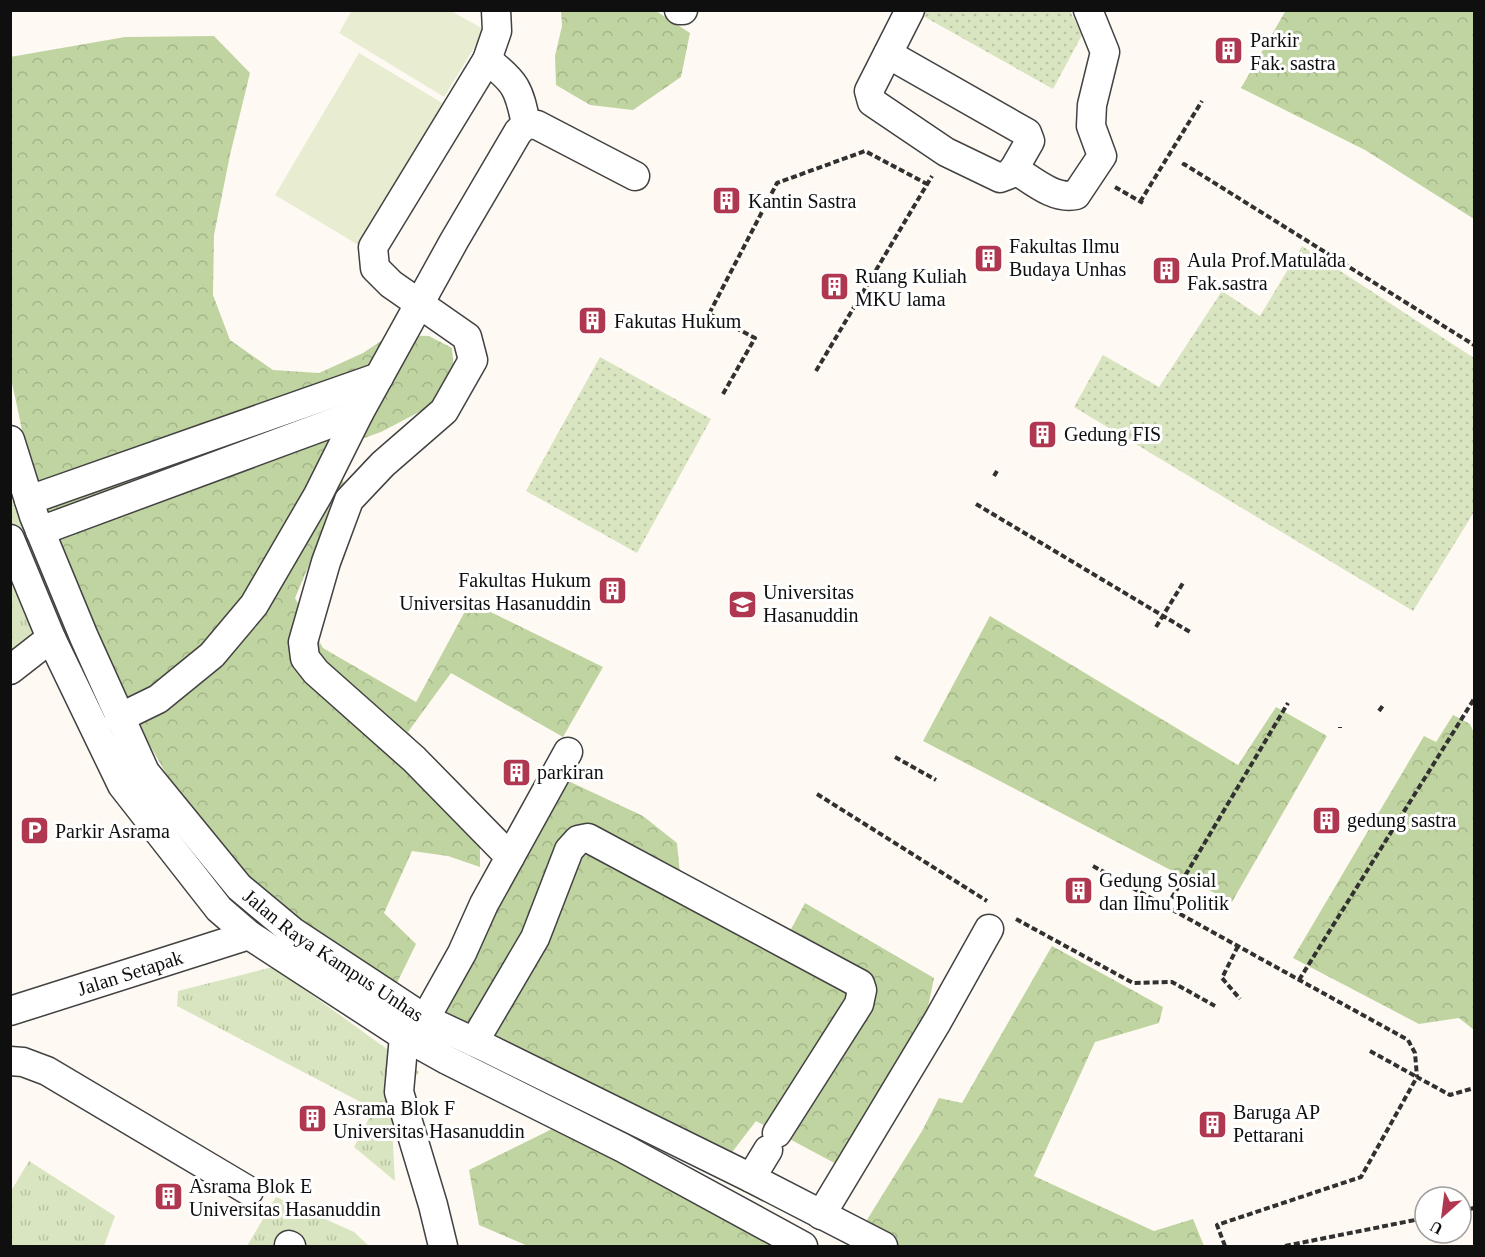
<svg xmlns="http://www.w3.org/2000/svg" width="1485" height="1257" viewBox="0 0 1485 1257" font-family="Georgia,serif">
  <defs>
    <pattern id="grass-tufts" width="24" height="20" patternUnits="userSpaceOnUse" patternTransform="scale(1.5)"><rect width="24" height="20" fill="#d9e5c0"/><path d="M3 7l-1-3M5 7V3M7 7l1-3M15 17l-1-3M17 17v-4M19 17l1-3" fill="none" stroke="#b9c3a4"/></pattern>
    <pattern id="forest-crowns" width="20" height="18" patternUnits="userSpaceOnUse" patternTransform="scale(1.5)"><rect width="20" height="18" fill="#c0d4a1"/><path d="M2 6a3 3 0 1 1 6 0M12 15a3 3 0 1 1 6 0" fill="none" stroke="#a4b589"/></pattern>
    <pattern id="park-dots" width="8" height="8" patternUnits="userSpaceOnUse" patternTransform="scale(1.5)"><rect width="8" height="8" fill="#d9e5c0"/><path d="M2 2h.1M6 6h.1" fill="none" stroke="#b9c3a4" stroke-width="1.8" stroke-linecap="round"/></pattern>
  </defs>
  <rect width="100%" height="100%" fill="#fefaf3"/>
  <!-- grass -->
  <path fill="url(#grass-tufts)" d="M10 479 71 641 18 664H10Z
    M273 967 419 1072 407 1087 392 1127 395 1181 354 1147 374 1109 177 1006 178 991Z
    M29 1161 115 1216 104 1246H11V1191Z
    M276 1197 354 1232 369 1246H247Z"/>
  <!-- forest -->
  <path fill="url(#forest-crowns)" d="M1286 10 1474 11V219L1365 150 1241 88Z
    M561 11H656L690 33 681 77 633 110 590 105 556 85 555 56 562 26Z
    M214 36 250 73 230 155 214 235 213 295 230 340 273 370 319 373 363 353 390 335 429 336 452 348 454 372 442 400 381 432 325 452 344 483 295 598 323 648 416 702 470 602 603 667 563 737 451 673 408 732 480 810V867L448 856 412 851 384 913 416 944 395 987 295 920 245 879 181 799 107 672 69 583 26 449 11 378 10 57 125 37Z
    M990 616 1238 765 1276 707 1327 736 1232 902 923 741Z
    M1453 715 1470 724 1474 733V1030L1459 1018 1419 1024 1293 958 1424 736 1436 742Z
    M564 779 643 816 677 843 680 875 789 933 805 903 934 978 927 1012 840 1166 756 1121 730 1155 438 1014Z
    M1052 946 1163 1007 1159 1023 1095 1042 1034 1176 1154 1231 1193 1219 1204 1246H900L862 1228 922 1131 939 1098 962 1103Z
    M554 1128 784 1246H528L479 1225 469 1170Z"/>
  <!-- park -->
  <path fill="url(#park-dots)" d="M925 10 1070 11 1082 35 1053 89 923 16Z
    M1302 246 1474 358V512L1413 611 1074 407 1103 355 1159 387 1222 291 1260 316Z
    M600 357 711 419 637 553 526 491Z"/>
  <!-- pitch -->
  <path fill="#e8edd1" d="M352 10 451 11 485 30 444 97 339 33Z
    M359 53 444 104 360 246 275 195Z"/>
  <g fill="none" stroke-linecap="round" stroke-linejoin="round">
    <defs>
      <g id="minor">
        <path d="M679 10H683"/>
        <path d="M910 10 869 91 872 102 946 152 1000 178 1008 175 1014 169C1032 180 1054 200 1076 195L1102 156 1091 126 1092 105 1105 52 1088 10"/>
        <path d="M888 54 1027 133 1030 141 1014 169"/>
        <path d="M487 60C516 82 519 89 526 124"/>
        <path id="s1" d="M10 440 34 516 84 637 145 772 239 887 293 932 425 1019 487 1048 751 1178 883 1246"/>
        <path d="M29 500 379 377"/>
        <path d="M40 531 359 413"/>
        <path d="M10 539 51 638 122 785 219 909 249 935 404 1036 447 1060 623 1148 803 1246"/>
        <path d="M10 670 51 638"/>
        <path d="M119 718 158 699 212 655 254 605 318 495 359 413 454 241 518 132 526 124 537 125 635 176"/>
        <path d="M510 857 568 752"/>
        <path id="s2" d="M10 1011 249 935"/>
        <path d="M425 1019 462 953 484 904 510 857 414 759 316 672 305 658 303 642 326 562 349 500 383 464 444 411 473 360 467 337 391 284 375 268 373 247 487 60 497 31 496 10"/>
        <path d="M404 1036 399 1092 433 1205 443 1246"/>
        <path d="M474 1042 535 938 569 850 578 840 588 838 860 984 862 990 859 1004 777 1133"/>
        <path d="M10 1061 23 1062 47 1071 249 1191"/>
        <path d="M751 1178 768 1150"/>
        <path d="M821 1215 937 1022 989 929"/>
        <path d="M289 1245 291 1246"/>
      </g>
    </defs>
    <!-- minor casing -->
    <use href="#minor" stroke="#424242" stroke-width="31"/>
    <!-- path -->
    <path stroke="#313131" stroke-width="4" stroke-dasharray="6 3" stroke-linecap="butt" d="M1183 166 1184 164 1474 345
      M1115 187 1143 203
      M1140 202 1202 101
      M816 371 932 176
      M723 394 755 338 709 314 777 183 865 151 927 184
      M994 476 997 471
      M976 504 1190 632
      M1156 627 1183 583
      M1379 711 1384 704
      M1340 727V728
      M895 757 936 780
      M817 794 987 901
      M1093 866 1408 1040 1415 1053 1417 1077
      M1167 906 1288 703
      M1016 919 1133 983 1172 982 1215 1006
      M1238 946 1222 978 1240 999
      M1299 980 1474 699
      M1370 1051 1417 1077
      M1461 1211 1474 1208
      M1225 1246 1217 1225 1361 1177 1417 1077 1450 1095 1474 1088
      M1285 1246 1425 1218"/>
    <!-- minor -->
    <use href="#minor" stroke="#fff" stroke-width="28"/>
  </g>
  <!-- icons -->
  <defs>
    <symbol id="building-square" viewBox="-11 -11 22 22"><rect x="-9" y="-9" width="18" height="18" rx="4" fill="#b03750" stroke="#fff"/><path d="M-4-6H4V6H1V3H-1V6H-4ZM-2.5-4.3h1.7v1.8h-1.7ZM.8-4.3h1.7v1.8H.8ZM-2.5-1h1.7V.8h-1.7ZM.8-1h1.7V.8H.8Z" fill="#fff"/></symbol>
    <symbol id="university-square" viewBox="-11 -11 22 22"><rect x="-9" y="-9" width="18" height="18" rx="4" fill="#b03750" stroke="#fff"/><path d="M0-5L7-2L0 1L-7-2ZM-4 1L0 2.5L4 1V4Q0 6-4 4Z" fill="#fff"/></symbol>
    <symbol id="parking-square" viewBox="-11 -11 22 22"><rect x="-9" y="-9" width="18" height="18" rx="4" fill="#b03750" stroke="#fff"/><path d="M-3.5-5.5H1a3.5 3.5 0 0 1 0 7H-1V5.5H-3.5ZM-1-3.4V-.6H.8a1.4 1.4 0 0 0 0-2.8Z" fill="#fff"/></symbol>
  </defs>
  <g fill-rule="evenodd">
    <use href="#building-square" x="1212" y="34" width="33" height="33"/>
    <use href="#building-square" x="710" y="184" width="33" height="33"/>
    <use href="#building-square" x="972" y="242" width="33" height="33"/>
    <use href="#building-square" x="1150" y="254" width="33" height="33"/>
    <use href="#building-square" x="818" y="270" width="33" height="33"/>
    <use href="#building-square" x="576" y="304" width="33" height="33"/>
    <use href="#building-square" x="1026" y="418" width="33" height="33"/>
    <use href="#building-square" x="596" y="574" width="33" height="33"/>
    <use href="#university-square" x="726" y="588" width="33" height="33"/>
    <use href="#building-square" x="500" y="756" width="33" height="33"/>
    <use href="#building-square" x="1310" y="804" width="33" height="33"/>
    <use href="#parking-square" x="18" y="814" width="33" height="33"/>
    <use href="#building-square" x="1062" y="874" width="33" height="33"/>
    <use href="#building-square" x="296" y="1102" width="33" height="33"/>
    <use href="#building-square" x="1196" y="1108" width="33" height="33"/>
    <use href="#building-square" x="152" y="1180" width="33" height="33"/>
  </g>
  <g text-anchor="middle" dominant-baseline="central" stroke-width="6" stroke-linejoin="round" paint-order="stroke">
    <!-- poi labels -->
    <g font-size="20" fill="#0f0f0f" stroke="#fff" text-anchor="start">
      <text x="1250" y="40">Parkir<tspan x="1250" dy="23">Fak. sastra</tspan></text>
      <text x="748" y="201">Kantin Sastra</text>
      <text x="1009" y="246">Fakultas Ilmu<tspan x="1009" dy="23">Budaya Unhas</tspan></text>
      <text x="1187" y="260">Aula Prof.Matulada<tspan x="1187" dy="23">Fak.sastra</tspan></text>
      <text x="855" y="276">Ruang Kuliah<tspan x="855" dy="23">MKU lama</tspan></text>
      <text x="614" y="321">Fakutas Hukum</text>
      <text x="1064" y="434">Gedung FIS</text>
      <text x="591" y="580" text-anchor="end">Fakultas Hukum<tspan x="591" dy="23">Universitas Hasanuddin</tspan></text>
      <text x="763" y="592">Universitas<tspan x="763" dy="23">Hasanuddin</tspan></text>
      <text x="537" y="772">parkiran</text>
      <text x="1347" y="820">gedung sastra</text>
      <text x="55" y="831">Parkir Asrama</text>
      <text x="1099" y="880">Gedung Sosial<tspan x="1099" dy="23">dan Ilmu Politik</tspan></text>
      <text x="333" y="1108">Asrama Blok F<tspan x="333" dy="23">Universitas Hasanuddin</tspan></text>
      <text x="1233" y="1112">Baruga AP<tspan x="1233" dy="23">Pettarani</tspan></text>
      <text x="189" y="1186">Asrama Blok E<tspan x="189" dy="23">Universitas Hasanuddin</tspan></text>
    </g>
    <!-- street labels -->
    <g font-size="20" fill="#0f0f0f" stroke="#fff">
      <text stroke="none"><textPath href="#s1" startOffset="624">Jalan Raya Kampus Unhas</textPath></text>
      <text stroke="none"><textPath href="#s2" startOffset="126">Jalan Setapak</textPath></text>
    </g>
  </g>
  <!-- border -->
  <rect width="1485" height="1257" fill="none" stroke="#0f0f0f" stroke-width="24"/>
  <!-- north arrow -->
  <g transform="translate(1443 1215) rotate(208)"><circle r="28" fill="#ffffff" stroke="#9f9f9f" stroke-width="1.5"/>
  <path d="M0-4.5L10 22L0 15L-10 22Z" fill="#b03750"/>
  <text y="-9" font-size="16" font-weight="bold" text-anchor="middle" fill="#0f0f0f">U</text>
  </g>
</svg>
